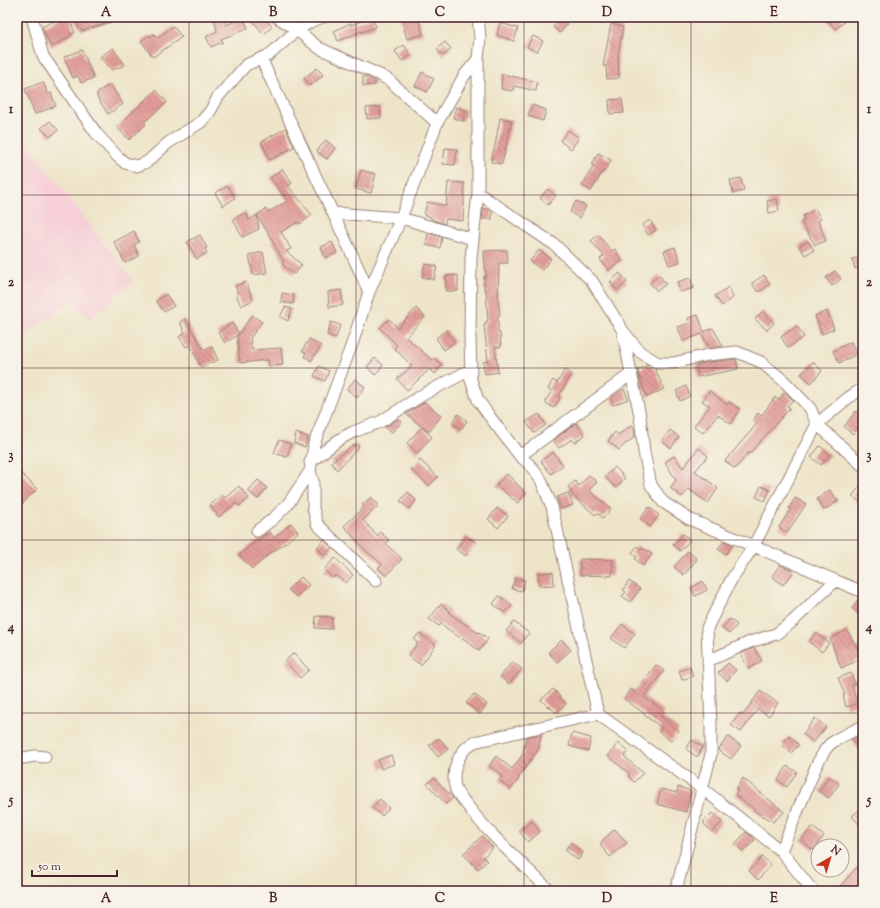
<svg xmlns="http://www.w3.org/2000/svg" width="880" height="908" viewBox="0 0 880 908" font-family="'Sorts Mill Goudy',serif">
  <defs>
    <pattern id="building-back-hatch" width="6" height="6" patternUnits="userSpaceOnUse"><rect width="6" height="6" fill="#e29d99"/><path d="M-1 5l2 2M0 0l6 6M5-1l2 2" fill="none" stroke="#b97f7d"/></pattern>
  </defs>
  <rect width="100%" height="100%" fill="#f7f3e8"/>
  <filter id="ink" filterUnits="userSpaceOnUse"><feTurbulence type="fractalNoise" baseFrequency=".025" numOctaves="2"/><feDisplacementMap in="SourceGraphic" scale="8" xChannelSelector="R" yChannelSelector="G"/><feConvolveMatrix kernelMatrix="1 2 1 2 8 2 1 2 1" color-interpolation-filters="sRGB"/></filter>
  <filter id="wash" filterUnits="userSpaceOnUse"><feTurbulence type="fractalNoise" baseFrequency=".012" numOctaves="4" result="noise"/><feDisplacementMap in="SourceGraphic" scale="16" xChannelSelector="R" yChannelSelector="G"/><feGaussianBlur stdDeviation="0.9" result="paint"/><feColorMatrix in="noise" values="0 0 0 0 0 0 0 0 0 0 0 0 0 0 0 0 0 1.4 0 .05"/><feComposite in="paint" operator="in"/></filter>
  <g filter="url(#wash)">
    <rect width="100%" height="100%" fill="#eee5c9"/>
    <!-- built -->
    <path fill="#f6cfd7" d="M17 130 133 281 90 320 72 300 17 341Z"/>
    <g id="blocks">
      <!-- building -->
      <path fill="url(#building-back-hatch)" d="M62 17H69L75 33 70 34 71 36 51 47 42 27Z
        M72 17H120L121 19 82 31Z
        M214 17H224L226 25 243 18 248 28 221 39 223 42 211 47 206 37 217 31Z
        M249 17H264L272 27 264 34Z
        M372 17 376 27 362 32V31L338 41 334 31 351 23V25Z
        M401 17H418L423 34 407 39Z
        M825 17H840L844 22 835 29Z
        M560 18 567 24 560 33 553 27Z
        M500 23 518 28 514 41 497 35Z
        M611 24 623 27 618 55 619 78 607 79 606 66H603Z
        M173 26 182 37 153 57 141 41 149 35 150 37 154 34 158 38Z
        M533 36 543 41 537 52 527 47Z
        M445 42 451 49 443 56 437 49Z
        M404 45 411 55 402 61 395 51Z
        M113 48 125 65 112 70 100 57Z
        M82 50 94 78 81 83 78 76 73 78 64 57Z
        M317 68 323 75 310 86 304 78Z
        M422 72 434 79 427 92 415 86Z
        M502 74 537 82 536 91 514 86 513 91 501 89Z
        M363 76 375 81V85L363 86Z
        M43 82 48 94 51 93 56 106 35 114 25 89Z
        M107 86H111L123 104 108 114 97 97V93Z
        M156 90 167 102 144 122 146 124 129 140 117 127Z
        M622 99 624 113 610 114 609 100Z
        M532 105 546 110 543 121 528 116Z
        M380 107 381 118 367 119 366 108Z
        M456 107 466 110 463 121 453 118Z
        M500 118 512 120 502 164 491 162 493 151H494Z
        M50 121 58 130 50 137 41 128Z
        M286 128 294 147 270 160 261 142Z
        M568 130 579 138 571 149 560 141Z
        M326 140 335 148 327 159 317 151Z
        M445 148 457 149 455 165 443 164Z
        M598 153 611 160 605 171H603L591 191 582 186 594 165H592Z
        M282 169 292 183 288 186 312 215 300 224 298 222 281 232 291 249 286 251 302 265 294 274 282 264 284 262 272 241H273L257 215 266 209 268 212 288 201 270 178Z
        M361 170 376 174 371 193 356 189Z
        M741 178 744 191 733 193 730 180Z
        M448 182 464 183V206L463 221 446 219 445 224 431 219V217L424 215 427 202 446 206Z
        M228 186 235 198 223 206 215 193Z
        M548 189 556 196 548 205 540 198Z
        M777 199 779 211 769 213 767 201Z
        M576 201 586 206 580 218 570 212Z
        M483 209H488L492 211V219H482Z
        M815 209 821 219 818 221 826 241 815 245 801 222 805 220 803 216Z
        M246 212 249 220 257 215 259 229 242 237 233 219Z
        M650 220 656 230 648 235 642 225Z
        M134 231 139 242 134 245 139 256 125 263 114 242Z
        M428 233 442 237 440 248 426 245Z
        M200 235 207 248 205 249 207 253 197 259 187 242Z
        M598 235 612 251 615 249 622 261 608 270 600 259 604 256 591 241Z
        M808 241 814 250 805 255 799 246Z
        M332 242 337 253 325 258 321 247Z
        M675 247 680 262 669 265 664 251Z
        M507 250 508 263H499L498 299 500 315H498V333H500L501 347H495L498 372 485 374 483 362 488 361 484 325H486V321H488L486 290H484V277H486L484 251Z
        M539 250 551 259 542 270 530 261Z
        M263 252 267 273 253 275 249 255Z
        M863 256V266L855 269 852 259Z
        M425 264 437 266 434 280 422 277Z
        M835 271 841 279 832 286 826 278Z
        M620 273 627 282 617 290 610 282Z
        M458 275V291H446V276Z
        M659 275 666 284 657 291 650 283Z
        M764 275 770 284 761 291H757L752 283Z
        M690 278 694 288 680 292 677 282Z
        M246 282 253 300 241 306 236 294 238 293 235 286Z
        M729 287 733 298 722 306 715 296Z
        M341 290 343 305 329 307 328 292Z
        M282 293 294 295 293 304 281 302Z
        M166 294 174 306 164 312 156 301Z
        M285 307 292 309 288 321 280 317Z
        M416 308 425 317 406 337 432 360 434 358 442 365 435 374 430 369 407 390 397 379 412 366 394 348 397 345 380 328 389 319 398 328Z
        M763 311 774 323 767 330 755 319Z
        M827 311 834 329 822 334 815 316Z
        M252 315 262 322 250 338 252 350 281 348 283 365 269 366 268 360 240 363 237 337Z
        M698 315 704 332 713 328 723 346 709 348 702 334 683 341 678 327 690 323 688 318Z
        M185 319 204 350 212 347 218 360 201 367 190 345 186 347 179 337 185 333 180 322Z
        M331 322 340 325 336 338 327 335Z
        M232 323 239 334 225 343 218 332Z
        M797 326 804 337 788 348 781 337Z
        M446 330 455 342 444 350 436 338Z
        M309 339 321 346 311 361 304 356 306 353 302 351Z
        M851 342 857 354 839 363 833 351Z
        M375 358 383 365 375 375 367 367Z
        M736 359 738 369 698 377 696 365 709 362Z
        M813 362 822 371 811 383 801 374Z
        M648 365 655 369 664 389 647 397 642 386H643L639 376 638 370Z
        M319 366 329 371 325 381 314 376Z
        M565 370 572 374 558 397 560 398 554 408 546 403V400L552 391 548 389 553 380 557 383Z
        M355 379 365 387 357 398 347 389Z
        M686 386 690 396 680 401 676 391Z
        M624 389 628 399 613 405 611 398Z
        M710 391 727 405 729 402 740 409 731 424 718 415 703 433 694 426 710 406 702 401Z
        M785 392 793 400 787 406 790 408 749 454 748 453 735 469 725 461 757 424 753 421 758 413 761 416 775 397 778 400Z
        M425 402 441 416 429 432 406 414Z
        M856 411 863 416V421L853 434 844 427Z
        M458 414 467 421 461 429 452 423Z
        M539 414 546 425 534 433 526 422Z
        M398 419 402 422 391 433 385 427Z
        M576 423 585 435 574 443 572 439 559 448 553 440Z
        M632 425 634 428 635 437 624 445 619 450 608 441 615 432 618 435Z
        M422 427 432 437 417 453 407 443Z
        M670 430 679 437 671 448 662 441Z
        M296 433 308 437 305 447 294 443Z
        M279 440 291 444 287 457 274 453Z
        M355 444 359 447 337 470 331 462Z
        M820 446 830 455 821 465 811 457Z
        M699 448 708 456 695 471 718 488 708 503 689 489 682 497 670 488 676 480 665 462 674 456 683 468Z
        M553 452 563 465 551 474 541 461Z
        M420 460 438 477 429 486 411 469Z
        M615 467 625 478 616 488 605 477Z
        M17 469 37 489 17 509Z
        M507 474 526 493 518 503 496 485Z
        M589 475 597 482 589 490 611 509 603 518 597 513 595 515 570 493 572 492 568 487 575 481 579 486Z
        M258 480 267 488 258 499 248 491Z
        M863 483V505L852 496Z
        M239 486 249 498 239 506 236 503 219 517 210 505 222 495 225 498Z
        M761 486 770 490 765 501 756 497Z
        M830 490 838 501 824 510 817 499Z
        M408 492 416 500 409 509 400 501Z
        M568 493 573 505 561 509 557 497Z
        M371 497 379 505 363 520 377 536 380 532 389 540 386 544 402 559 386 576 378 568 382 564 365 550 344 526 364 507 362 505Z
        M795 498 806 504 787 533 779 527 791 509 789 508Z
        M649 507 659 515 650 527 640 519Z
        M497 508 508 516 498 528 488 519Z
        M291 523 298 532 284 544 268 555 252 569 239 555 251 545 270 532 274 538Z
        M683 534 690 540 680 551 673 545Z
        M466 536 476 543 466 556 456 549Z
        M324 540 332 548 324 555 317 547Z
        M724 541 733 545 726 554 718 549Z
        M637 546 642 550 643 548 652 554 643 566 635 559 637 557 632 553Z
        M688 551 697 559 684 575 674 567Z
        M335 558 353 575 346 583 336 575 333 578 324 570Z
        M580 559 613 560 612 576 580 575Z
        M780 565 794 571 783 585 772 576Z
        M553 572 554 585 539 586 538 573Z
        M301 577 309 585 296 597 288 589Z
        M515 578 525 580 522 591 512 589Z
        M629 581 640 589 630 602 622 596 626 592 623 590Z
        M703 581 707 590 695 596 691 588Z
        M499 596 512 605 505 613 493 604Z
        M859 598 863 599V609L859 614 852 609Z
        M441 604 450 611 449 613 478 633 479 632 488 639 479 651 463 638 462 639 441 624 439 626 429 619Z
        M316 616 332 617V629L315 628Z
        M730 619 737 625 729 634 722 628Z
        M514 622 529 633 521 643 506 631Z
        M622 624 635 634 624 648 611 638Z
        M847 630 857 648 863 645V658L841 668 830 639Z
        M419 633 436 645 421 665 408 656 418 643 414 640Z
        M816 633 829 643 822 652 809 642Z
        M562 640 571 650 557 662 548 652Z
        M754 648 762 661 749 669 740 654Z
        M294 653 309 670 300 678 285 661Z
        M512 662 522 669 509 684 500 677Z
        M728 663 736 670 727 681 718 673Z
        M656 665 664 671 644 697 664 711 661 716 679 730 671 741 659 732 662 728 644 715 645 714 624 699 631 689 635 692Z
        M690 667 693 676 682 680 679 671Z
        M851 673 855 684 852 685 857 704 846 707 843 695H845L838 678Z
        M553 689 566 704 556 713 549 706 548 707 541 700Z
        M760 691 778 703 769 716 758 709 741 732 731 725 740 713 743 715Z
        M474 694 487 704 480 714 466 703Z
        M815 718 826 727 814 742 803 734Z
        M572 733 591 738 588 751 569 746Z
        M541 734 538 750 518 778 519 779 510 790 499 780 503 776 489 766 496 756 512 769 523 754 526 737Z
        M860 735 863 740V758L852 739Z
        M789 736 799 745 791 753 782 744Z
        M728 737 741 746 731 759 718 750Z
        M437 739H440L448 749 438 757 429 745Z
        M692 740 703 747 697 757 686 749Z
        M618 743 628 751 624 756 643 773 634 782 628 776 630 774 608 756Z
        M391 755 394 764 381 769 378 760Z
        M787 766 797 772 787 787 778 780Z
        M829 776 839 784 829 798 819 791Z
        M434 778 453 798 446 804 427 784Z
        M743 778 784 812 773 822 764 816 763 817 754 810V809L735 795 738 791 736 789Z
        M678 787 691 791 686 812 657 804 661 789 677 793Z
        M380 799 389 808 382 816 372 807Z
        M863 807V829L852 816Z
        M712 813 722 822 712 832 704 824V821Z
        M532 821 540 832 528 842 519 831Z
        M812 827 824 836 813 850 801 840Z
        M615 829 627 843 610 857 601 846V842Z
        M746 832 755 840 743 852 735 844Z
        M482 836 493 848 483 857 487 861 478 869 463 854Z
        M571 842 583 853 578 860 565 850Z
        M762 857 771 865 758 880 749 871Z
        M858 866 863 870V878L851 891H836Z"/>
    </g>
  </g>
  <g filter="url(#ink)">
    <use href="#blocks" fill-opacity="0" stroke="#9c827a" stroke-width="1"/>
    <g fill="none" stroke-linecap="round" stroke-linejoin="round">
      <defs>
        <path id="minor" d="M32 17 43 56 96 133 116 155 125 163 137 166 147 162 168 143 201 122 211 110 218 97 246 65 269 55 297 30 312 21 323 17
          M277 17 297 30 319 48 382 76 390 81 437 123
          M478 17 480 38 478 59V193L555 245 592 281 623 331 640 352 658 363H673L708 355 737 352 761 362 784 381 810 408 817 424 863 466
          M862 17 863 19
          M261 58C296 136 334 213 369 292
          M478 193 471 258 470 336 471 380 478 400 490 417 520 456 530 465 541 480 552 507 598 714 703 789 781 851 813 891
          M334 213 401 218 473 239
          M623 334 640 416 644 452 651 485 663 502 689 519 863 592
          M520 456 632 373
          M310 462 340 439 353 432 380 422 424 394 470 370
          M257 531 273 519 288 504 310 471
          M376 581 317 524 313 508V481L310 471 314 444 352 344 369 292 401 218 437 123 464 76 478 59
          M708 661 750 642 776 634 792 622 835 581
          M17 759 35 756 45 757
          M781 851 817 764 825 750 830 744 839 738 863 726
          M550 891C522 863 490 836 467 805 464 801 458 795 456 790 450 773 458 751 474 742L598 714
          M676 891 711 754V726L707 628 731 580 753 547 817 424 848 398 863 388"/>
      </defs>
      <!-- minor casing -->
      <use href="#minor" stroke="#9c827a" stroke-width="13"/>
      <!-- minor -->
      <use href="#minor" stroke="#fff" stroke-width="11"/>
    </g>
  </g>
  <!-- grid -->
  <path fill="none" stroke="#4a1f2b" stroke-width="1" stroke-opacity="0.55" d="M189 17V891M356 17V891M524 17V891M691 17V891M17 195H863M17 368H863M17 540H863M17 713H863"/>
  <!-- margin -->
  <rect width="880" height="908" fill="none" stroke="#f7f3e8" stroke-width="44"/>
  <!-- north arrow -->
  <g transform="translate(830 858) rotate(38)"><circle r="19" fill="#f7f3e8" stroke="#b29e9c"/>
  <path d="M0-3L7 15L0 10L-7 15Z" fill="#c8321e"/>
  <text y="-6" font-size="11" font-weight="bold" text-anchor="middle" fill="#4a1f2b">N</text>
  </g>
  <!-- scale -->
  <path d="M32 870v6h85v-6" fill="none" stroke="#4a1f2b" stroke-width="2"/>
  <text x="38" y="870" font-size="12" fill="#4a1f2b" stroke="#f7f3e8" stroke-width="3" paint-order="stroke">50 m</text>
  <rect x="22" y="22" width="836" height="864" fill="none" stroke="#4a1f2b" stroke-width="1.5"/>
  <g font-size="13" text-anchor="middle" font-weight="bold" fill="#4a1f2b">
    <text x="106" y="16">A</text>
    <text x="273" y="16">B</text>
    <text x="440" y="16">C</text>
    <text x="607" y="16">D</text>
    <text x="774" y="16">E</text>
    <text x="11" y="113">1</text>
    <text x="869" y="113">1</text>
    <text x="11" y="286">2</text>
    <text x="869" y="286">2</text>
    <text x="11" y="459">3</text>
    <text x="869" y="459">3</text>
    <text x="11" y="631">4</text>
    <text x="869" y="631">4</text>
    <text x="11" y="804">5</text>
    <text x="869" y="804">5</text>
    <text x="106" y="902">A</text>
    <text x="273" y="902">B</text>
    <text x="440" y="902">C</text>
    <text x="607" y="902">D</text>
    <text x="774" y="902">E</text>
  </g>
</svg>
